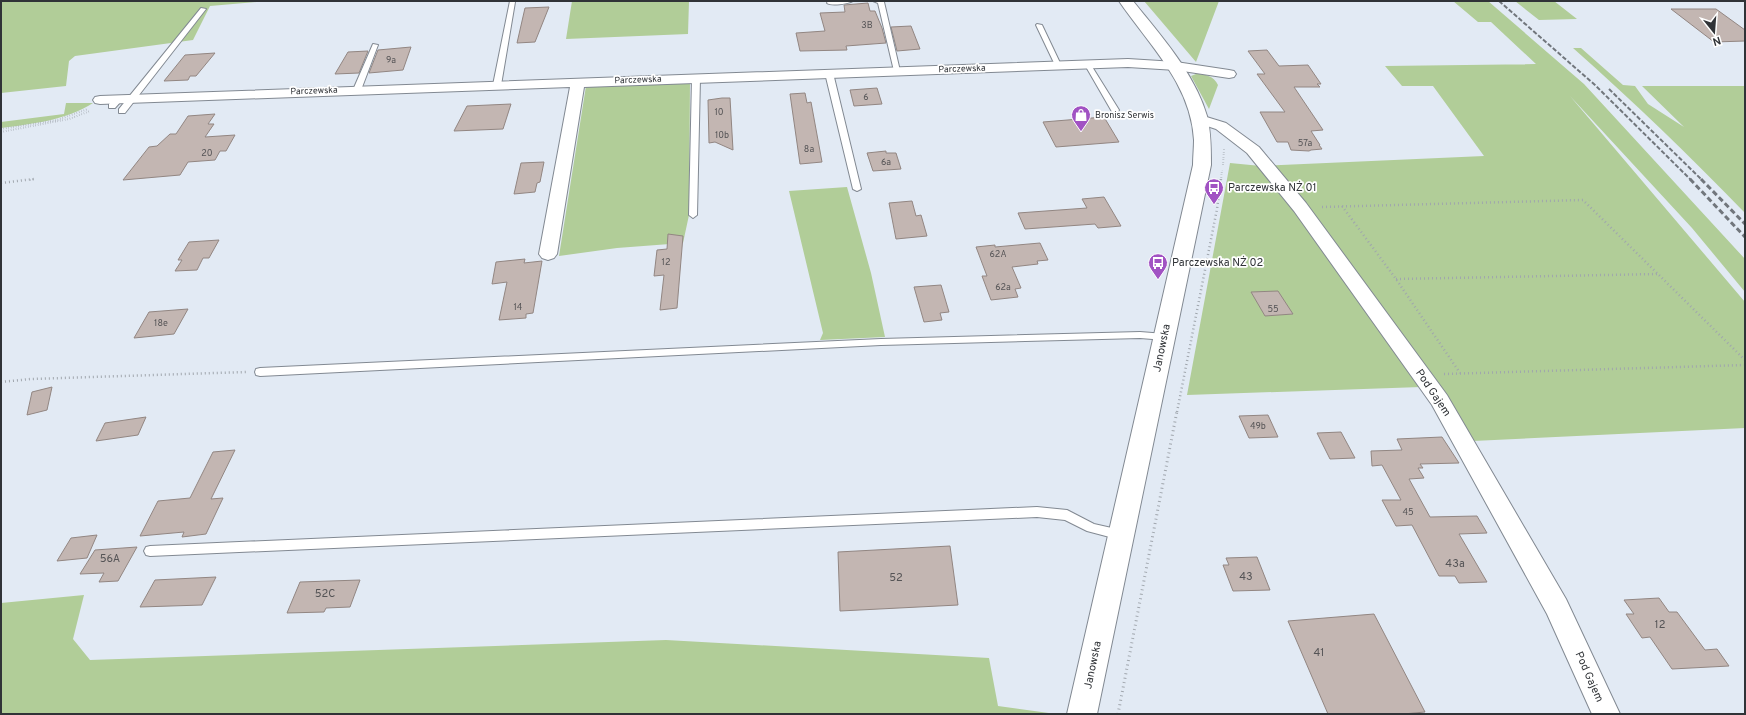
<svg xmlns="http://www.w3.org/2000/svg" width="1746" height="715" viewBox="0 0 1746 715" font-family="Overpass,sans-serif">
  <rect width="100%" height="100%" fill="#e2eaf4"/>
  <!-- green -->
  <path fill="#b1cd98" d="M1 1H267L210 6 193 40 75 56 69 61 66 86 1 93Z
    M572 1H689L688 34 566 39Z
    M1144 1H1219L1196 62Z
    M1453 1H1488L1584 84 1745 259V292L1692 228 1570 96 1745 302V428L1473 441 1421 387 1187 395 1230 163 1261 166 1484 156 1433 86H1402L1385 66 1536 64 1491 22H1478Z
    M1515 1H1554L1577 19 1539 20Z
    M1573 48H1581L1623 85 1635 86 1648 104 1684 127 1642 86H1745V213C1690 156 1633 101 1573 48Z
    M1196 74C1205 74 1214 76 1218 85L1209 109 1191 76Z
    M690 81 689 215 683 243 617 248 559 256 586 86Z
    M66 103H93C67 120 32 124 1 128V122L64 114Z
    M847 187 871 273 885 337 820 340 823 333 789 191Z
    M84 595 73 639 90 660 666 640 989 658 998 706 1056 714H1V603Z"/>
  <!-- building -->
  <path fill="#c3b6b2" stroke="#928682" d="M868 3 870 11H875L882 28 886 43 846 46 847 50 800 51 796 33 825 31 820 13 845 12 844 5Z
    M549 7 535 42 517 43 525 8Z
    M1671 9H1716L1745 30V41L1714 42Z
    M911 26 920 49 897 51 891 27Z
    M411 47 403 70 369 73 378 50Z
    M1267 50 1279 66 1308 65 1321 84H1317L1320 87H1294L1323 130 1311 131 1320 145H1319L1322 149 1311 150 1309 151 1291 150 1288 142H1277L1260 112H1285L1257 74H1265L1248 51Z
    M368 51 359 73 335 74 348 52Z
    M215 53 196 76H190L188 80 164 81 185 55Z
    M877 88 882 104 854 106 850 90Z
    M805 93 807 103 811 102 822 162 800 164 790 94Z
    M722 98H730L733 150 715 142 709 143 708 100Z
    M511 104 503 129 454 131 467 106Z
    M215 114 208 124H214L205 137 235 135 226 151H220L215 160 188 162 180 175 123 180 149 147 157 146 170 134H176L188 116Z
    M1104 117 1119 142 1056 147 1043 122Z
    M886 151V153H896L901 169 873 171 867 153Z
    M544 162 540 182 537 183 535 192 514 194 521 163Z
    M1104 197 1121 226 1098 228 1095 224 1025 229 1018 213 1087 208 1082 199Z
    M912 201 916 216 921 215 927 236 896 239 889 203Z
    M668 234 683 236 677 308 660 310 664 275 654 276 657 250 667 249Z
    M219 240 209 258H203L197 270 175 271 182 260H178L189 242Z
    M1040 243 1048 260 1037 261 1038 264 1012 267 1021 288 1015 289 1018 297 991 300 982 276H987L976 247 995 245V247Z
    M525 259 524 263 542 261 533 313 526 314V318L499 320 507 282 492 284 496 262Z
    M941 285 949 312 940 313 942 320 924 322 914 287Z
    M1278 291 1293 314 1265 316 1251 292Z
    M188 309 174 334 134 338 149 312Z
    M52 387 47 410 27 415 32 392Z
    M1268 415 1278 437 1249 438 1239 416Z
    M146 417 138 435 96 441 105 423Z
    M1341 432 1355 458 1330 459 1317 433Z
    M1442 437 1459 463 1420 464 1423 468H1418L1424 478 1409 479 1430 517 1477 516 1487 533 1459 534 1487 582 1459 583 1455 576H1439L1412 525 1396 526 1382 500H1401L1382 465 1372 466 1371 451 1402 450 1397 439Z
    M235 450 211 499 223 498 206 534 182 537 184 532 140 536 158 501 190 498 213 452Z
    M97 535 87 558 57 561 71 538Z
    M950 546 958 605 840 611 838 552Z
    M137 547 118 581 99 582 104 573 80 574 95 550Z
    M1257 557 1270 590 1233 591 1223 565H1229L1226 558Z
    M216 577 202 605 140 607 155 580Z
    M360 580 350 607 326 608 324 612 287 613 300 582Z
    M1659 598 1669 612H1677L1705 650 1717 649 1729 666 1672 669 1650 637 1642 638 1626 614H1634L1624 600Z
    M1374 614 1425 712 1403 714H1328L1288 621Z"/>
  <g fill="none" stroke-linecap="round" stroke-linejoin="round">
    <defs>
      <path id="service" d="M510 1 515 2 501 85 497 87 493 85Z
        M828 1H853C848 4 831 6 827 3Z
        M873 1 884 2 900 71 899 72 894 71 878 3Z
        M201 8 206 9 125 113H119V109Z
        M1037 24 1042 25 1061 65 1060 66 1055 65 1036 25Z
        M373 44 378 45 361 90 360 92H354L353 90Z
        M1086 64 1091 65 1119 110 1118 112H1112L1111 110 1085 65Z
        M829 71 833 73 861 189 857 191 853 189 825 73Z
        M696 76 700 78 697 215 693 218 689 215 692 78Z
        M116 97H122L123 99 115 108H109V104Z
        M1140 332 1165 334 1170 337 1165 340 1140 338 881 345 260 376 256 375 255 372 256 369 260 368 881 339Z
        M1037 507 1067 510 1094 524 1125 531 1127 535 1125 539 1121 540 1087 531 1065 520 1037 517 150 556 146 555 144 551 146 547 150 546Z"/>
      <path id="minor" d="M1128 59 1176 62 1229 70 1234 71 1236 74 1234 77 1229 78 1176 70 1128 67 584 87 557 254 554 258 548 260 542 258 539 254 570 87 100 104 95 103 93 100 95 97 100 96Z
        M1200 115 1226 123 1259 147 1306 203 1447 395 1566 599 1620 714H1592L1547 614 1432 405 1294 211 1247 153 1216 129 1195 122 1193 119 1195 116Z"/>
      <path id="tertiary" d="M1119 1H1133C1161 36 1194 72 1207 116 1211 132 1211 149 1211 165L1097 714H1067L1193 165C1193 157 1194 148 1194 140 1191 84 1149 45 1119 1Z"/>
    </defs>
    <!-- service casing -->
    <use href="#service" stroke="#828992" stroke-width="2"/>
    <!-- minor casing -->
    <use href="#minor" stroke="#828992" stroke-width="2"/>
    <!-- tertiary casing -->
    <use href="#tertiary" stroke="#828992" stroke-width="2"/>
    <!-- path-far2 -->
    <path stroke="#a0a6ad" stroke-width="2" stroke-dasharray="0.5 2" stroke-linecap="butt" d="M1 129 57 120 88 109
      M1 132 69 119 90 111
      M1223 165 1224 149
      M30 180 34 179
      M1221 180 1222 170"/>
    <!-- path-far1 -->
    <path stroke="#a0a6ad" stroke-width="2.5" stroke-dasharray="1 3" stroke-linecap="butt" d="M1 183 34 179
      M1342 206 1396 279 1460 373
      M1322 207 1583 200 1745 360
      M1396 279 1659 274
      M1444 374 1745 365
      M1 382 31 379 246 372
      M1177 412 1217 209 1221 179"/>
    <!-- path -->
    <path stroke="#a0a6ad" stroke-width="3" stroke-dasharray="1 3.5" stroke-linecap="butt" d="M1118 714 1177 411"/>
    <!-- service -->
    <use href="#service" fill="#fff" fill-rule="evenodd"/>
    <!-- minor -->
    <use href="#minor" fill="#fff" fill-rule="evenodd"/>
    <!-- tertiary -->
    <use href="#tertiary" fill="#fff" fill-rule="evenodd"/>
    <!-- rail-far1 -->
    <path stroke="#71767c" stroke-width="2" stroke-dasharray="4.5 2" stroke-linecap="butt" d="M1499 1 1595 85 1691 180
      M1609 89 1702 180"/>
    <!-- rail -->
    <path stroke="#71767c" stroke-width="3" stroke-dasharray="5.5 3" stroke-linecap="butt" d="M1690 179 1745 237
      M1701 179 1745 224"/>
  </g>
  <!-- icons -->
  <defs>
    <symbol id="shop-pin" viewBox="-11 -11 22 30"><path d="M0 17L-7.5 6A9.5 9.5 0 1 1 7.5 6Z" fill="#a152c3" stroke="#fff"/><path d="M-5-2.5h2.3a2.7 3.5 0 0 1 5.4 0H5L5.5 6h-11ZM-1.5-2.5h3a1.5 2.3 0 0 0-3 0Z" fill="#fff"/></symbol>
    <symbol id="bus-pin" viewBox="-11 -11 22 30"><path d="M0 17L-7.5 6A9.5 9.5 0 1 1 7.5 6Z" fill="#a152c3" stroke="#fff"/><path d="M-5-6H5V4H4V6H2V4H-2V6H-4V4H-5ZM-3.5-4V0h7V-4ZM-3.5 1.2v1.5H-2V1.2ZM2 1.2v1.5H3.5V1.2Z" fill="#fff"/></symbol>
  </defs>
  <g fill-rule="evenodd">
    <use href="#shop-pin" x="1070" y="104" width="22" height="30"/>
    <use href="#bus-pin" x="1203" y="177" width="22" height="30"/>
    <use href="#bus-pin" x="1147" y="252" width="22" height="30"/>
  </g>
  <g text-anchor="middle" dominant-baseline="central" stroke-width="3.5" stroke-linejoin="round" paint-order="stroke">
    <!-- number labels -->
    <g font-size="9" fill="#555456">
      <text x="867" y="25">3B</text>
      <text x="391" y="60">9a</text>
      <text x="866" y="97">6</text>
      <text x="719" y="112">10</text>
      <text x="722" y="135">10b</text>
      <text x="1305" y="143">57a</text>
      <text x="809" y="149">8a</text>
      <text x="207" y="153">20</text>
      <text x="886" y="162">6a</text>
      <text x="998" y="254">62A</text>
      <text x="666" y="262">12</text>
      <text x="1003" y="287">62a</text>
      <text x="518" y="307">14</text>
      <text x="1273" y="309">55</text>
      <text x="161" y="323">18e</text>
      <text x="1258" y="426">49b</text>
      <text x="1408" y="512">45</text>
    </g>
    <!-- far-street labels -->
    <g font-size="9" fill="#303337" stroke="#fff">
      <text transform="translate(962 69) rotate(-2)">Parczewska</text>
      <text transform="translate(638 80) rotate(-2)">Parczewska</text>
      <text transform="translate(314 91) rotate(-2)">Parczewska</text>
    </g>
    <!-- far-poi labels -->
    <g font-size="9" fill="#303337" stroke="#fff" text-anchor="start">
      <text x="1095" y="115">Bronisz Serwis</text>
    </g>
    <!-- poi labels -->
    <g font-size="11" fill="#303337" stroke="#fff" text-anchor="start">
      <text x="1228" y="188">Parczewska NŻ 01</text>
      <text x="1172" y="263">Parczewska NŻ 02</text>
    </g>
    <!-- street labels -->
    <g font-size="11" fill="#303337" stroke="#fff">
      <text transform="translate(1162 348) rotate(-78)">Janowska</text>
      <text transform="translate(1433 393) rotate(56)">Pod Gajem</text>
      <text transform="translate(1093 665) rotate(-78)">Janowska</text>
      <text transform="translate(1589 677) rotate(66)">Pod Gajem</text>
    </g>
    <!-- near-number labels -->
    <g font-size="11" fill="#555456">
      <text x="110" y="559">56A</text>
      <text x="1455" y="564">43a</text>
      <text x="1246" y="577">43</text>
      <text x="896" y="578">52</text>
      <text x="325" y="594">52C</text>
      <text x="1660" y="625">12</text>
      <text x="1319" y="653">41</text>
    </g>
  </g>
  <!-- border -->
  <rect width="1746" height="715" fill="none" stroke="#303337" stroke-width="4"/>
  <!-- north arrow -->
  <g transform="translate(1714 32) rotate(163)" stroke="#ffffff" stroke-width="3" paint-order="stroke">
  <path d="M0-3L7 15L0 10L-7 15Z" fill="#303337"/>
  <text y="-6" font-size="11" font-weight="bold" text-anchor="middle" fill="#303337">N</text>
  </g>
</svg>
